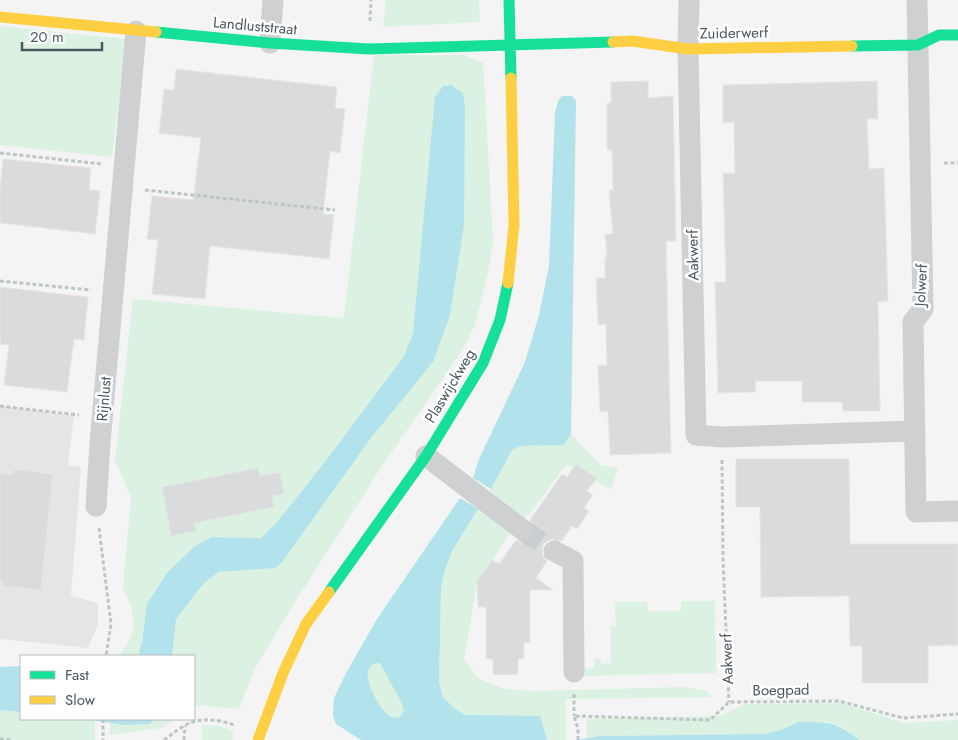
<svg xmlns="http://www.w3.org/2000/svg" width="958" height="740" viewBox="0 0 958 740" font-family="Jost,sans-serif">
  <rect width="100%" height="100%" fill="#f4f4f4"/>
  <!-- education -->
  <path fill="#e6e5e6" d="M0 406 74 415 68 465 81 467 71 596 98 603V625L88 648 0 639Z"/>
  <!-- green -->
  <path fill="#dbf1e2" d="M386 0H479L480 22 383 27Z
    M0 26 126 39 112 157 0 145Z
    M374 55H464L483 63 493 240 489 268 475 326 459 355 382 466 297 599 255 668 239 709 194 705V656H172L176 620 204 583 219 572 275 568 371 438 433 362 463 93 451 85 443 86 439 91 413 333 404 356 328 458 278 521 261 538 212 537 147 604 142 642 138 656H118L129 642 134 626 131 607 123 588 131 497 115 461 133 299 344 318Z
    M571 434 600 465 618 468 611 489 566 465 532 511 505 540 477 585 464 659 479 679 505 689 532 691 685 687 706 691 713 697 566 699V740H547L544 731 486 716 465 715 454 708 443 697 439 683 441 589 444 573 452 551 491 489 512 450 520 446 564 445Z
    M681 601H715L716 673 584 676V669L594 668V659H601V664L611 663V626L616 625 615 602H647L648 611H681Z
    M380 663 402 704 404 711 400 717C397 718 395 718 392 717 381 713 365 682 368 671 369 670 372 665 373 664Z
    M841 703 905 723 958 720V740H860L841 726 826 722H798L781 730 763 734 599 736 587 738V719L720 716 745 704Z
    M0 710 21 712V719H84L95 720V740H0Z
    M154 719H174L161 728 110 735V723L124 725 149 724Z
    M202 725 219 726 234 731 232 740H202Z"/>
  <!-- water -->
  <path fill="#b2e2ec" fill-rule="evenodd" d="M451 85 463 93 465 107 464 225 450 315 433 362 371 438 282 562 275 568 219 572 204 583 176 619 172 656H138L142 642 147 604 167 573 195 546 212 537 261 538 278 521 328 458 404 356 413 333 435 97 443 86Z
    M562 96H572L576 101 571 434 564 445 520 446 512 450 491 489 473 478 479 459 525 362 539 315 549 266 555 113 558 101Z
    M460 498 478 509 452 551 444 573 441 589 439 683 443 697 454 708 465 715 540 716 547 740H361L336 724 333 716 334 698 346 673 377 619ZM380 663 402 704 404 711 400 717C397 718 395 718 392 717 381 713 365 682 368 671 369 669 372 665 373 664Z
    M21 666V712L0 710V667Z
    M84 719H154L150 724 124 725Z
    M798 722C830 722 834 721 860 740H577L599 736 763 734 781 730Z"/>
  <!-- building -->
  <path fill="#dadbdc" stroke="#e5e6e6" d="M176 69 337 87 335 108 345 109 340 153 330 151 323 214 334 215 329 259 210 246 205 299 152 294 158 240 147 239 152 196 193 200 201 138 159 133 164 89 174 90Z
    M648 81V98L673 96 676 241H666L671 453 610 455 608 411 600 412 598 365H607L606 324 598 325 596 278H605V257H607L605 234H613L609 190H613L612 150H607V103H611V82Z
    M877 81 878 119H867L869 169 884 168 888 301 878 302 880 411H843L842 402H802V381H755L756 392 718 393 715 282H726L723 173H735L734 122 723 123V85Z
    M3 159 91 168 89 190 100 191 95 234 0 223V188Z
    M0 287 88 297 84 340 74 339 67 392 4 385 9 345 0 344Z
    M736 459H849L850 544H958V645L928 646V683H862V646H850L849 596 761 597 760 507H736Z
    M576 464 597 478 587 491 593 495 584 508 589 511 577 529 572 526 562 541 553 539 547 541 543 545 542 552 543 557 547 561 536 578 553 590H530V643H524V658L518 659V674L493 675V659H486V607H478L477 581 492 560 499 564 516 540 522 542 528 541 533 538 535 532V526L530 520 562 474 567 477Z
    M258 468 260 476 280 472 284 494 272 496 274 507 194 523 196 531 171 536 162 487Z
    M14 469 53 474 41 590 2 586V581H0V473L13 474Z"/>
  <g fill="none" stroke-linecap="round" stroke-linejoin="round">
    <!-- street-tunnel -->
    <path stroke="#cacdcf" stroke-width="21" stroke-dasharray="21 11" stroke-linecap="butt" d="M523 530 554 551"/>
    <!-- path -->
    <path stroke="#bcc7c4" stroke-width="3" stroke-dasharray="4 2.5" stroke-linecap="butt" d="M370 21 371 0
      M0 153 102 164
      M944 163H958
      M145 190 335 210
      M0 281 91 290
      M0 406 79 415
      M722 460 723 559 729 702
      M99 528 111 624 106 656
      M574 694V716
      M103 719V740
      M0 739 13 740
      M164 740C171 735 177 730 184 726 198 717 219 719 234 725
      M184 740 185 726
      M578 740V729L574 716 710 720 729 702 839 701 903 718 958 714"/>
    <!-- street -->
    <path stroke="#ced0d2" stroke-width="21" d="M689 0 688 49 696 435 723 437 915 431
      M917 0 923 309 913 322 916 512 958 511
      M270 43 273 0
      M426 456 523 530
      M96 506 100 443 136 31
      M554 551 573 561 574 672"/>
    <!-- fast -->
    <path stroke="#16e098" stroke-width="11" d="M509 0 511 78
      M156 32 270 43 369 49 613 42
      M852 46 918 45 939 35H958
      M329 592 426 456 483 363 500 320 508 283"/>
    <!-- slow -->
    <path stroke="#ffcf43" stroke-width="11" d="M0 17 156 32
      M613 42 632 41 688 49 852 46
      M508 283 514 225 511 78
      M258 740 283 673 306 624 329 592"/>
  </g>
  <g text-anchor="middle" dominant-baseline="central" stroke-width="5" stroke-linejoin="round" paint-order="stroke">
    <!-- street labels -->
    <g font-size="15" fill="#4b5760" stroke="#fff">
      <text transform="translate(255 26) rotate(5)">Landluststraat</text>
      <text transform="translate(734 33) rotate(-1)">Zuiderwerf</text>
      <text transform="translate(693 255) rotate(-91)">Aakwerf</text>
      <text transform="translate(921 285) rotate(-87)">Jolwerf</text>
      <text transform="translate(450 386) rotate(-59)">Plaswijckweg</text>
      <text transform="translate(104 399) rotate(-85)">Rijnlust</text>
      <text transform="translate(727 659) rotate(-92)">Aakwerf</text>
      <text transform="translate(781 690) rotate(-1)">Boegpad</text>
    </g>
  </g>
  <!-- legend -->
  <rect x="20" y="655" width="175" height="65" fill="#ffffff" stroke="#b7bcbf"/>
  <rect x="30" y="671" width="25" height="8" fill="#16e098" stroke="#b7bcbf"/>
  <text x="65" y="680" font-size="15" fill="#4b5760">Fast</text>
  <rect x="30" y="696" width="25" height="8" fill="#ffcf43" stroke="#b7bcbf"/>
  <text x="65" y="705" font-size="15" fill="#4b5760">Slow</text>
  <!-- scale -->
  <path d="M22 42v8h80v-8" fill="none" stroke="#4b5760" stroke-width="2.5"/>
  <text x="30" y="42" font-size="15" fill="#4b5760" stroke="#ffffff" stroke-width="4" paint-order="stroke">20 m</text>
</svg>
